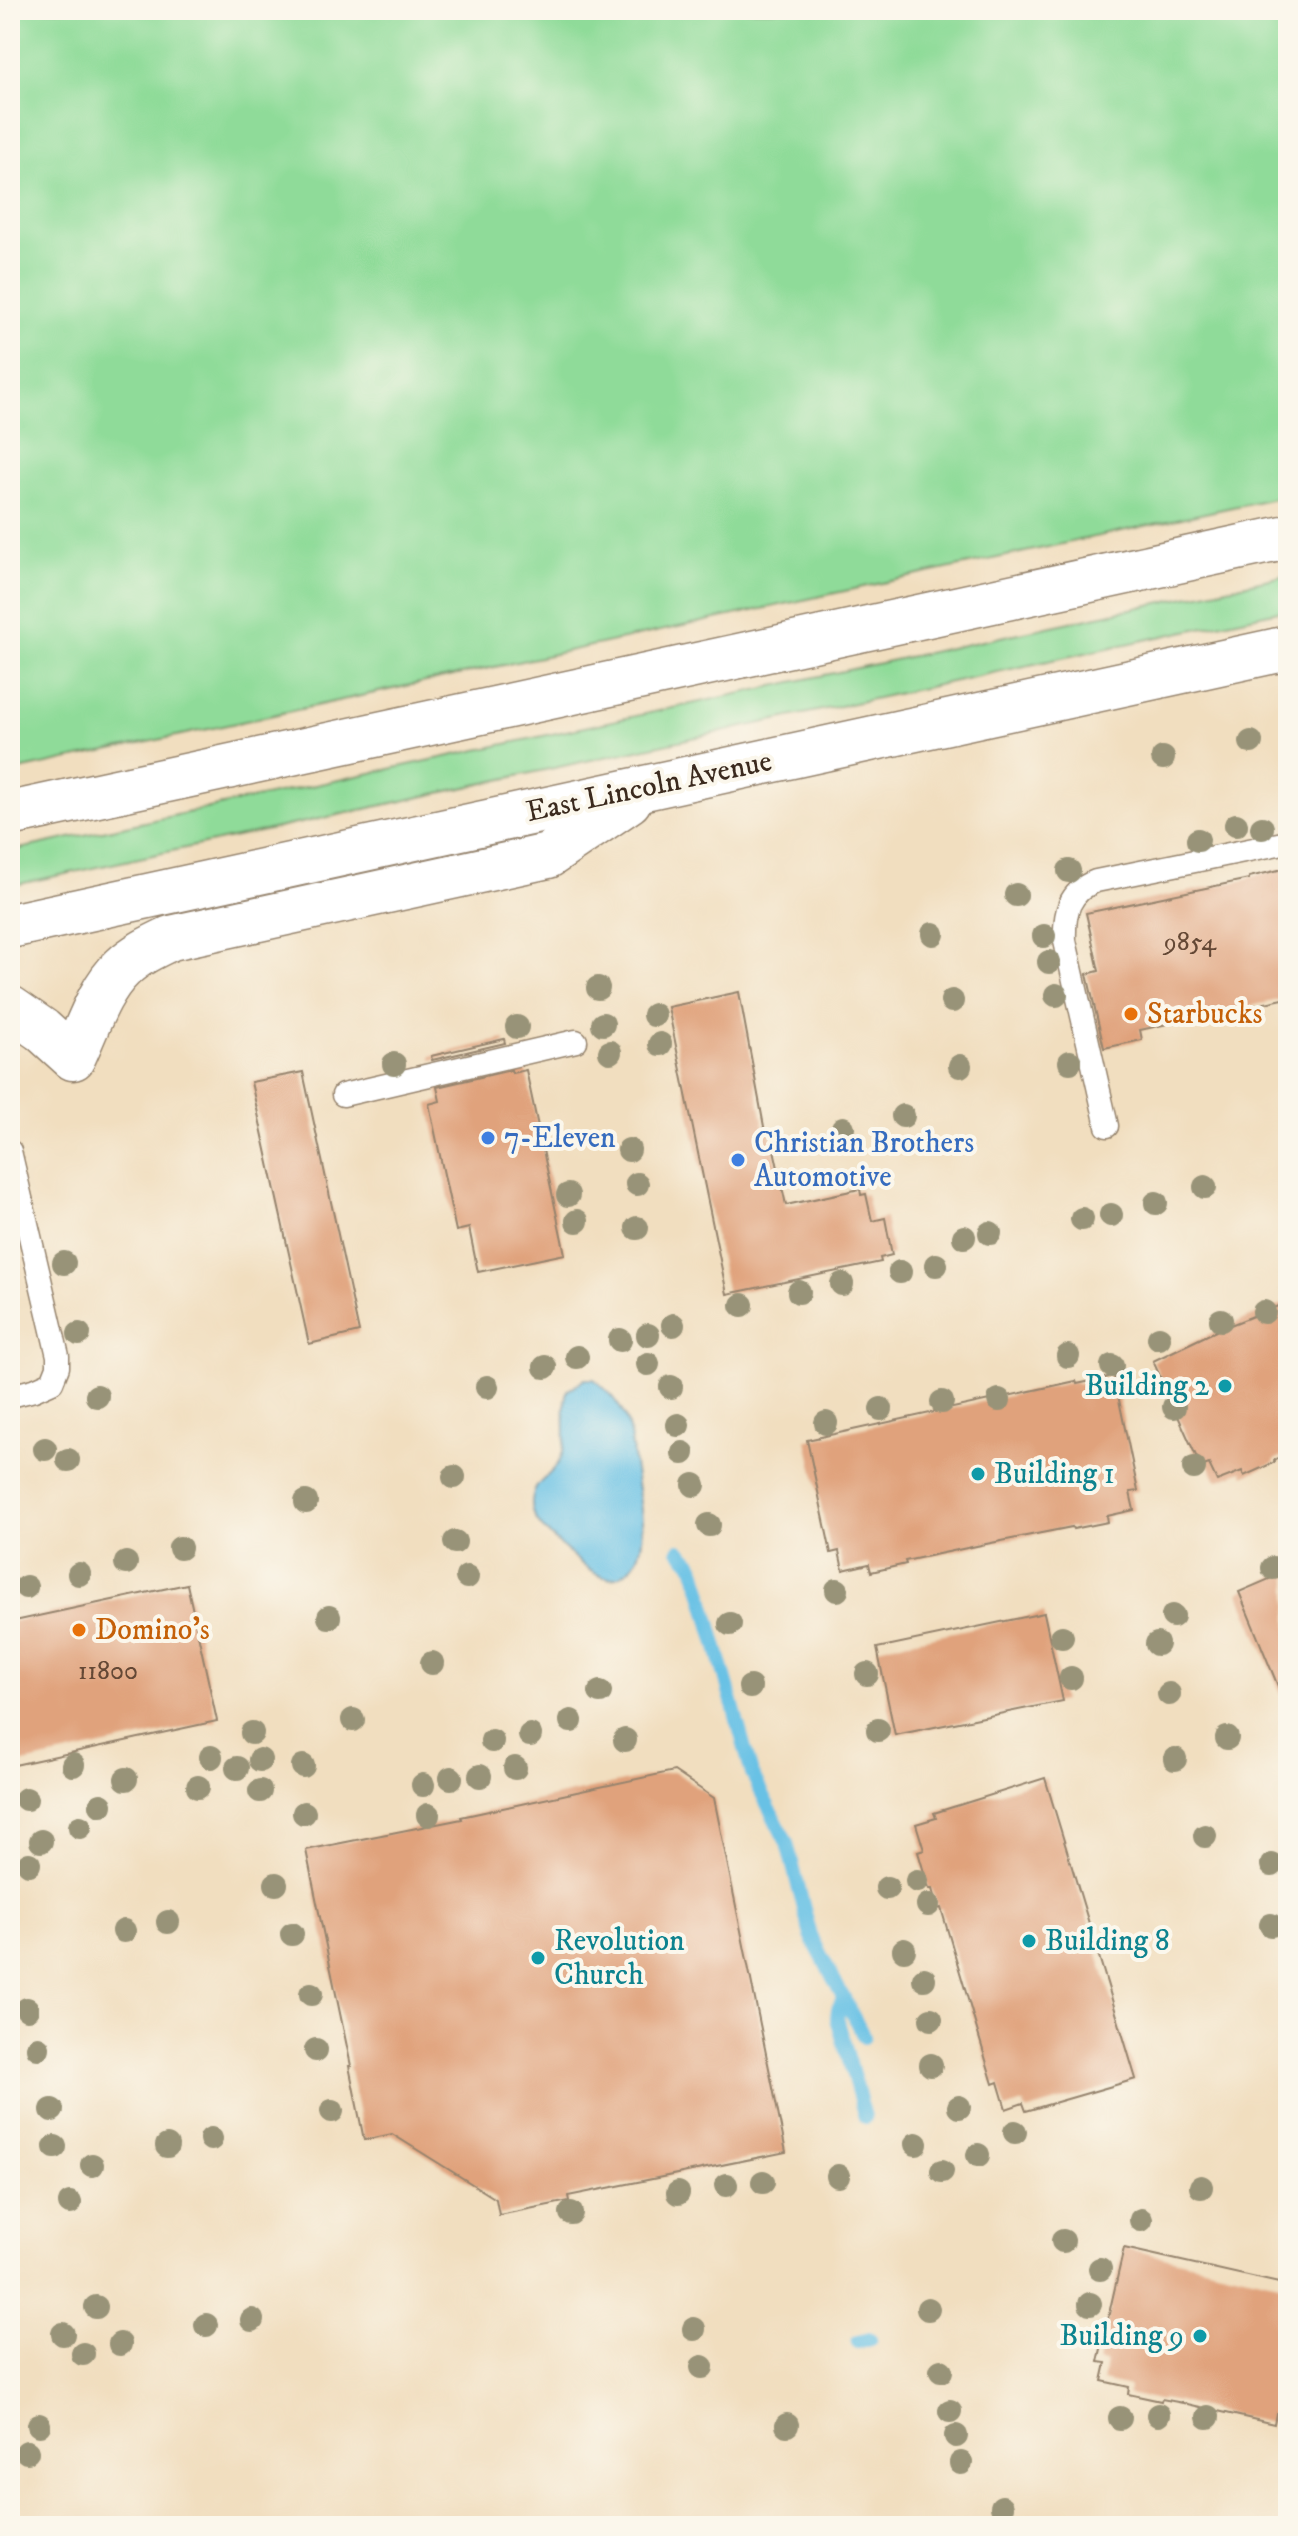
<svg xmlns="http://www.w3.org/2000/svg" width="1298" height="2536" viewBox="0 0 1298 2536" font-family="'IM FELL DW Pica',serif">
  <rect width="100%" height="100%" fill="#fbf7ec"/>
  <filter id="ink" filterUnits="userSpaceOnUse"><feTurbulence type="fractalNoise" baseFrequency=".0125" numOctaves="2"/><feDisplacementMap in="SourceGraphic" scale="16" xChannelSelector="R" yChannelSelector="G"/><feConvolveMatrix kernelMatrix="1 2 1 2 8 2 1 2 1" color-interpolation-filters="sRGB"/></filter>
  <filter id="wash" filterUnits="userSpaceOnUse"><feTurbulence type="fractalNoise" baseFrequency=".006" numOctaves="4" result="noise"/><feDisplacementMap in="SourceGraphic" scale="32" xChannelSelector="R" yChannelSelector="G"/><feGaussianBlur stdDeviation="1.8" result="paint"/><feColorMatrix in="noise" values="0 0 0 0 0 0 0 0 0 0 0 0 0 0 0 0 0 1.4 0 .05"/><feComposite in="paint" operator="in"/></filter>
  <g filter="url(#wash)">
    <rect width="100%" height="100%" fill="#f1debf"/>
    <!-- green -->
    <path fill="#8fdb99" stroke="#65825c" stroke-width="2" d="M10 10H1288V495L10 772Z
      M1288 575V609L10 886V851Z"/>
    <!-- water -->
    <path fill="#67c1e5" stroke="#517682" stroke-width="2" d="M585 1379H594C606 1389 619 1403 625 1417 632 1433 632 1453 635 1471 639 1502 655 1554 623 1574 602 1587 581 1563 566 1550 552 1537 531 1523 532 1502 533 1479 555 1476 561 1458 569 1437 561 1412 567 1391Z"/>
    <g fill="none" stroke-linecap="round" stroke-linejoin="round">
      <!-- stream -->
      <path stroke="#67c1e5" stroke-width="14" d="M679 1550 691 1562 696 1572 752 1774 787 1843 811 1936 864 2037
        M844 1997 838 2009 837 2018 865 2117
        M858 2342 870 2339"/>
    </g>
    <g id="blocks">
      <!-- building -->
      <path fill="#e0a27b" d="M1283 869 1288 894V998L1140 1030 1142 1040 1104 1048 1087 974 1099 971 1086 913 1249 879V877Z
        M739 992 765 1132 770 1131 786 1205 860 1189 861 1195 866 1194 872 1221 885 1218 892 1255 880 1258 881 1262 727 1294 668 1007Z
        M504 1039 505 1043 432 1060 431 1056Z
        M511 1070 512 1073 526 1070 565 1254 478 1272 469 1228 456 1231 429 1104 440 1101 437 1087Z
        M303 1072 359 1332 309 1344 251 1082Z
        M1288 1302V1454L1274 1460 1275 1462 1244 1476 1242 1471 1217 1481 1209 1464 1201 1467 1153 1361 1218 1330Z
        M1114 1376 1138 1491 1130 1492 1134 1510 1107 1516 1108 1522 1073 1529 1072 1527 986 1544 905 1561 906 1564 871 1572 869 1564 843 1570 839 1551 831 1553 807 1440 1076 1381 1077 1384Z
        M1288 1571V1707L1287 1708 1239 1592Z
        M187 1584 217 1721 10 1766V1622Z
        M1044 1613 1063 1701 895 1735 877 1648Z
        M674 1771 714 1798 786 2152 568 2196 569 2201 499 2215 496 2199 392 2134 364 2140 349 2066H351L306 1850 462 1819 461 1817Z
        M1045 1778 1136 2079 1026 2111 1023 2103 1006 2109 998 2082 993 2084 941 1908 938 1909 932 1889H929L918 1852 924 1850 916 1824 936 1818 934 1813Z
        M1124 2248 1288 2285V2415L1276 2413 1274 2424 1183 2403 1162 2399 1161 2401 1128 2394 1129 2387 1102 2381 1106 2363 1098 2362Z"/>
    </g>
  </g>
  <g filter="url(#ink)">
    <use href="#blocks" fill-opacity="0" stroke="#96846e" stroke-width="2"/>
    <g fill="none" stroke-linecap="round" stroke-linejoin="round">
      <defs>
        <path id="lane" d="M343 1095 576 1041
          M1107 1126 1065 941C1064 913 1068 892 1096 881L1288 842
          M10 1151 58 1356V1367L52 1382 34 1390 10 1396"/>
        <path id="primary" d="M10 814 1288 537
          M10 926 1288 648
          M10 1008 42 1030 73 1058C87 1029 98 991 122 968 135 955 154 946 171 938L548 856 629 801"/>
      </defs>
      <!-- lane casing -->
      <use href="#lane" stroke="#96846e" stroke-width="25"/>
      <!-- primary casing -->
      <use href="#primary" stroke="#96846e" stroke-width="47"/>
      <!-- lane -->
      <use href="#lane" stroke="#fff" stroke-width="22"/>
      <!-- primary -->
      <use href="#primary" stroke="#fff" stroke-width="44"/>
    </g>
    <!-- trees -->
    <g fill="#989378">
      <circle cx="1251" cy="742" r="12"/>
      <circle cx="1163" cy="758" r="12"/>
      <circle cx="1236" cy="825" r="12"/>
      <circle cx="1262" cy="828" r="12"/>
      <circle cx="1198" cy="840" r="12"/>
      <circle cx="1069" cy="871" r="12"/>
      <circle cx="1016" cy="895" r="12"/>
      <circle cx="933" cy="934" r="12"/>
      <circle cx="1044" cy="936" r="12"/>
      <circle cx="1049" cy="962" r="12"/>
      <circle cx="598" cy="988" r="12"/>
      <circle cx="1056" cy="995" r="12"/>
      <circle cx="952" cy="1001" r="12"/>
      <circle cx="654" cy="1015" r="12"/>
      <circle cx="603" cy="1024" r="12"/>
      <circle cx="517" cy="1027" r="12"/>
      <circle cx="660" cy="1044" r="12"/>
      <circle cx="610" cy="1052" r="12"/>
      <circle cx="1070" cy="1062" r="12"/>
      <circle cx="394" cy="1064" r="12"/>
      <circle cx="960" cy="1066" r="12"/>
      <circle cx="903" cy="1116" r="12"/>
      <circle cx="843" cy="1128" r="12"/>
      <circle cx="629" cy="1150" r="12"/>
      <circle cx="637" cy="1184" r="12"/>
      <circle cx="1205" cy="1187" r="12"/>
      <circle cx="568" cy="1195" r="12"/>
      <circle cx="1156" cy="1203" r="12"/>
      <circle cx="1111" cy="1215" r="12"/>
      <circle cx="1082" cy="1219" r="12"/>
      <circle cx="577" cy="1221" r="12"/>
      <circle cx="637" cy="1228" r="12"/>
      <circle cx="990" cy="1233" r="12"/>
      <circle cx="964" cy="1237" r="12"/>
      <circle cx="64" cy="1263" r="12"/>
      <circle cx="936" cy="1265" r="12"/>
      <circle cx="900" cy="1272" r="12"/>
      <circle cx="842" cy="1284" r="12"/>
      <circle cx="799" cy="1292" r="12"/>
      <circle cx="742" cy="1305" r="12"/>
      <circle cx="1264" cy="1312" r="12"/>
      <circle cx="1221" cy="1320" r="12"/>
      <circle cx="673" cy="1325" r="12"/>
      <circle cx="79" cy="1334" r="12"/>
      <circle cx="648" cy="1335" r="12"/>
      <circle cx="1159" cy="1338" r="12"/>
      <circle cx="620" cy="1340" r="12"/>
      <circle cx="1068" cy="1356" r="12"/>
      <circle cx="577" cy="1357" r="12"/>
      <circle cx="648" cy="1364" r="12"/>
      <circle cx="1112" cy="1366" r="12"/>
      <circle cx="545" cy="1367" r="12"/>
      <circle cx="487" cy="1387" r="12"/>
      <circle cx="671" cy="1387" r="12"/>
      <circle cx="97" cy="1396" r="12"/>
      <circle cx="999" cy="1400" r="12"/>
      <circle cx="942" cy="1402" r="12"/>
      <circle cx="1174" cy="1407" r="12"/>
      <circle cx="881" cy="1409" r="12"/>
      <circle cx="826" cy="1423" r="12"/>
      <circle cx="678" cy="1425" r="12"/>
      <circle cx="45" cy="1449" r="12"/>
      <circle cx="683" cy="1453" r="12"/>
      <circle cx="68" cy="1460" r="12"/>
      <circle cx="1194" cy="1468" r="12"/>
      <circle cx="454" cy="1477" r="12"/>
      <circle cx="694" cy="1485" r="12"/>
      <circle cx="306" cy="1502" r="12"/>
      <circle cx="709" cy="1525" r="12"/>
      <circle cx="455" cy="1542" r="12"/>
      <circle cx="180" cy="1548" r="12"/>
      <circle cx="126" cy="1563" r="12"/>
      <circle cx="1273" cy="1568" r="12"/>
      <circle cx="79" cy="1574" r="12"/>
      <circle cx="467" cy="1577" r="12"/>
      <circle cx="26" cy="1587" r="12"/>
      <circle cx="837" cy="1590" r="12"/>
      <circle cx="1173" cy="1616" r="12"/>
      <circle cx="329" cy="1617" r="12"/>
      <circle cx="730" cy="1624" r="12"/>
      <circle cx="1062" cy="1637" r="12"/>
      <circle cx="1157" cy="1644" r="12"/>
      <circle cx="432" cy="1663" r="12"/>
      <circle cx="867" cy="1674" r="12"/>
      <circle cx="1071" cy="1678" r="12"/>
      <circle cx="750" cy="1687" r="12"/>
      <circle cx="600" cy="1692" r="12"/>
      <circle cx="1169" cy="1694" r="12"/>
      <circle cx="353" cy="1720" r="12"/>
      <circle cx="571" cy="1721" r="12"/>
      <circle cx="878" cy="1730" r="12"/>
      <circle cx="252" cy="1733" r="12"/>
      <circle cx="530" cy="1735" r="12"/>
      <circle cx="1227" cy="1738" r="12"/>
      <circle cx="625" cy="1740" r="12"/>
      <circle cx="492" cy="1741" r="12"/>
      <circle cx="211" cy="1757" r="12"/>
      <circle cx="1175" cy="1759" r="12"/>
      <circle cx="260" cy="1760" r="12"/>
      <circle cx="73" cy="1765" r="12"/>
      <circle cx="303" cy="1766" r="12"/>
      <circle cx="237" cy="1768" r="12"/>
      <circle cx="515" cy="1768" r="12"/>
      <circle cx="480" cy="1776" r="12"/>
      <circle cx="451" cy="1778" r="12"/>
      <circle cx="126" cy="1779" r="12"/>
      <circle cx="423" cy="1785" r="12"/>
      <circle cx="198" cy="1787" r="12"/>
      <circle cx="260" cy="1791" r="12"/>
      <circle cx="26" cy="1799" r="12"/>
      <circle cx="101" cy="1805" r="12"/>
      <circle cx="304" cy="1813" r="12"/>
      <circle cx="428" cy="1815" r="12"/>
      <circle cx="80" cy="1827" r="12"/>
      <circle cx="1205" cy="1836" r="12"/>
      <circle cx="41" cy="1841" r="12"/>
      <circle cx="29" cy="1864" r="12"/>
      <circle cx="1272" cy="1865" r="12"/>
      <circle cx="917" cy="1881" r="12"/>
      <circle cx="276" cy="1884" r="12"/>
      <circle cx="887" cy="1888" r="12"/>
      <circle cx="928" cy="1905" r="12"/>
      <circle cx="168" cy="1922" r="12"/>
      <circle cx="1271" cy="1925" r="12"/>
      <circle cx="124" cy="1931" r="12"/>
      <circle cx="292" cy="1934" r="12"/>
      <circle cx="904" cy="1950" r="12"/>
      <circle cx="924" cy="1979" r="12"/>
      <circle cx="311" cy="1994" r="12"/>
      <circle cx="27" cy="2009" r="12"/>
      <circle cx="931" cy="2019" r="12"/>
      <circle cx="38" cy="2048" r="12"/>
      <circle cx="316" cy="2050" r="12"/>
      <circle cx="931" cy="2065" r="12"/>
      <circle cx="959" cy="2107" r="12"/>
      <circle cx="52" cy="2110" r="12"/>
      <circle cx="332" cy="2111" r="12"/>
      <circle cx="1015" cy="2132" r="12"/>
      <circle cx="211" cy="2139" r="12"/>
      <circle cx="916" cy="2144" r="12"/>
      <circle cx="167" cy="2146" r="12"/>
      <circle cx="55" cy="2147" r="12"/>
      <circle cx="978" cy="2155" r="12"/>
      <circle cx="92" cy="2165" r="12"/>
      <circle cx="942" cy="2171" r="12"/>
      <circle cx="838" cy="2176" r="12"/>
      <circle cx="763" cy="2182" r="12"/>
      <circle cx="726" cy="2185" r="12"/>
      <circle cx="1201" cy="2187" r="12"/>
      <circle cx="678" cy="2193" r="12"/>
      <circle cx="70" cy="2203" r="12"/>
      <circle cx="571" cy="2213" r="12"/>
      <circle cx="1141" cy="2220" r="12"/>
      <circle cx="1063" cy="2241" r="12"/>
      <circle cx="1100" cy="2269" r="12"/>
      <circle cx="1090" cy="2304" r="12"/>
      <circle cx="96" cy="2307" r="12"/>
      <circle cx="928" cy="2309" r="12"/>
      <circle cx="252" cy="2320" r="12"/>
      <circle cx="206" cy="2325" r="12"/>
      <circle cx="694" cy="2329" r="12"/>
      <circle cx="63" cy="2334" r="12"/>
      <circle cx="120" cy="2344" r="12"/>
      <circle cx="83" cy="2354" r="12"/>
      <circle cx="702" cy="2367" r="12"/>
      <circle cx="941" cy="2371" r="12"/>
      <circle cx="950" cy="2411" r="12"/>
      <circle cx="1158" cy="2415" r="12"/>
      <circle cx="1208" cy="2417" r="12"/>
      <circle cx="1120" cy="2418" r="12"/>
      <circle cx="39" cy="2425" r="12"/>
      <circle cx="787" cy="2425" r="12"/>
      <circle cx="956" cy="2436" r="12"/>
      <circle cx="27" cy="2452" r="12"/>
      <circle cx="961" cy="2463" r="12"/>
      <circle cx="1002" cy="2507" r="12"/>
    </g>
  </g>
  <!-- markers -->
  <g fill="#e8710a" stroke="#fbf7ec" stroke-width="3">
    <circle cx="1131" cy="1014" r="8"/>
    <circle cx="79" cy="1630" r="8"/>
  </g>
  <g fill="#3f7fe0" stroke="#fbf7ec" stroke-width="3">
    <circle cx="488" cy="1138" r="8"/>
    <circle cx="738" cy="1160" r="8"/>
  </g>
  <g fill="#0f9aa8" stroke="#fbf7ec" stroke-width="3">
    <circle cx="1225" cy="1386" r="8"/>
    <circle cx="978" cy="1474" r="8"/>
    <circle cx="1029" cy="1941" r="8"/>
    <circle cx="538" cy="1958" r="8"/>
    <circle cx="1200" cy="2336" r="8"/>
  </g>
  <g text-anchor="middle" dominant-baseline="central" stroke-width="8" stroke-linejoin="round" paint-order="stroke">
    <!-- number labels -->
    <g font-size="26" fill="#644835">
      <text x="1190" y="942">9854</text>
      <text x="108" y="1671">11800</text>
    </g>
    <!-- street labels -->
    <g font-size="30" fill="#3b2a1e" stroke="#fbf7ec">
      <text transform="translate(649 787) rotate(-12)">East Lincoln Avenue</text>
    </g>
    <!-- food labels -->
    <g font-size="30" fill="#c56008" stroke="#fbf7ec" text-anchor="start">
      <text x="1147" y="1014">Starbucks</text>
      <text x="95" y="1630">Domino's</text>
    </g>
    <!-- shop labels -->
    <g font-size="30" fill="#366cbe" stroke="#fbf7ec" text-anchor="start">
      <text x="504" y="1138">7-Eleven</text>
      <text x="754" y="1143">Christian Brothers<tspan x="754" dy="34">Automotive</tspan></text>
    </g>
    <!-- culture labels -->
    <g font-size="30" fill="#0d838f" stroke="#fbf7ec" text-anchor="start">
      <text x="1209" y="1386" text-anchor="end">Building 2</text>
      <text x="994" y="1474">Building 1</text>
      <text x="554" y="1941">Revolution<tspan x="554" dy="34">Church</tspan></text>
      <text x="1045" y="1941">Building 8</text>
      <text x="1184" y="2336" text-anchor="end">Building 9</text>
    </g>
  </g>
  <!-- margin -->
  <rect width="1298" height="2536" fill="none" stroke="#fbf7ec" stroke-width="40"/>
</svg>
